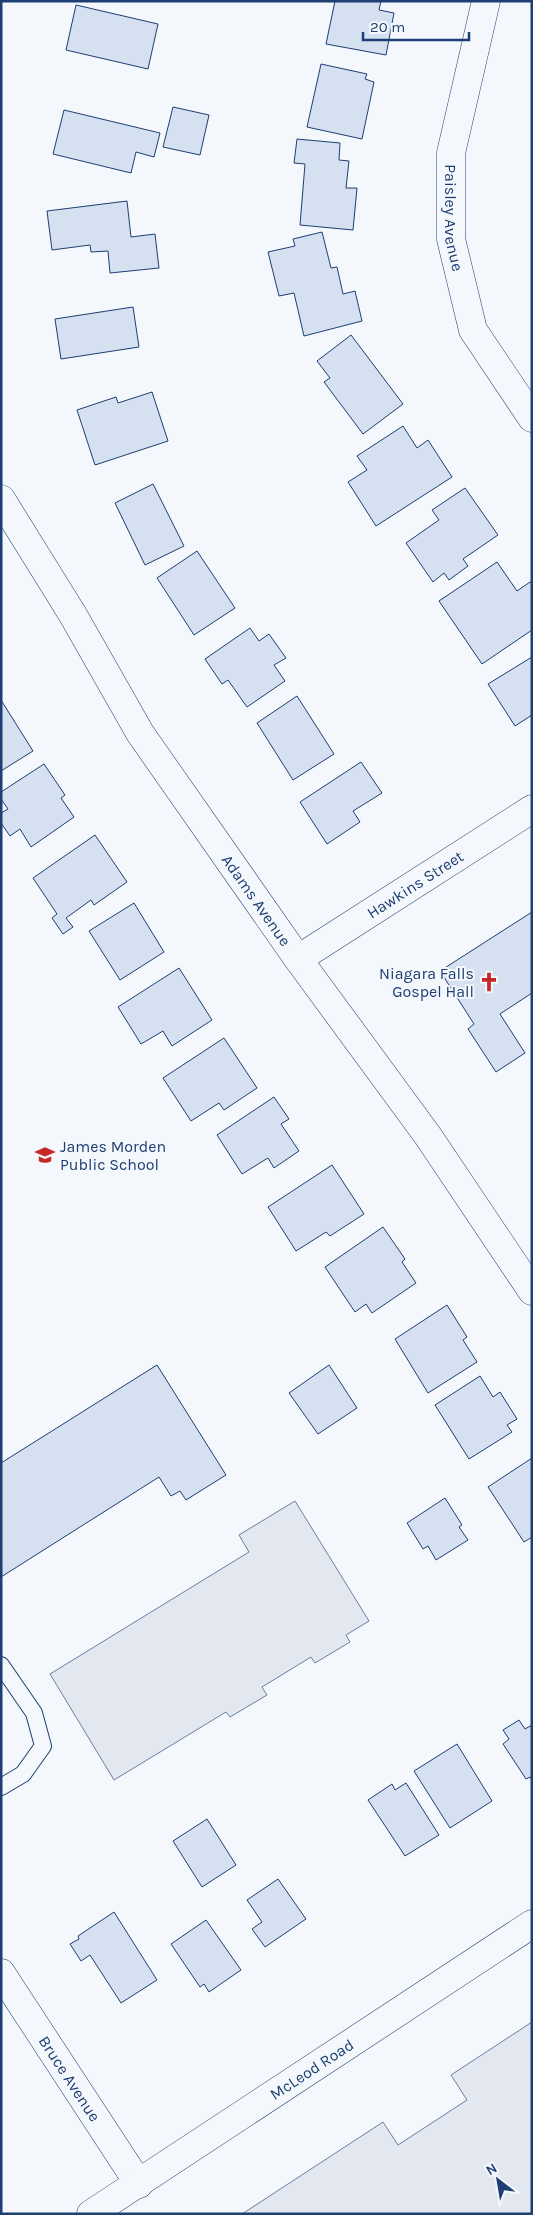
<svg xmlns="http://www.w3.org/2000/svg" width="533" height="2215" viewBox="0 0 533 2215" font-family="Karla,sans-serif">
  <rect width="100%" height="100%" fill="#f4f7fb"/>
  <!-- parking -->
  <path fill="#e3e8f0" stroke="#687fa3" d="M295 1501 369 1621 346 1635 350 1642 315 1663 311 1657 262 1687 267 1695 230 1717 226 1712 114 1780 50 1674 249 1552 239 1535Z
    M532 2022V2214H242L383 2122 398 2145 467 2100 451 2075Z"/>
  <!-- building -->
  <path fill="#d5e0f0" stroke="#1d3f73" d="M335 1H381L379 10 394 13 386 55 326 44Z
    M76 5 158 24 148 69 66 50Z
    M321 64 367 74 365 79 374 82 362 139 307 127Z
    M173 107 209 115 200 155 163 147Z
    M64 110 160 133 154 157 136 152 131 173 53 154Z
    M297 139 340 143 339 160 349 161 346 188H357L353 230 300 225 305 164 294 163Z
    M127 201 131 237 155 234 159 268 110 273 108 251 91 252 90 245 52 250 47 211Z
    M322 232 331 268 337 267 343 294 355 291 362 321 304 336 294 293 279 296 268 252 295 246 293 239Z
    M133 307 139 347 61 359 55 319Z
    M351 335 403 404 363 434 324 382 330 378 317 361Z
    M152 392 168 441 95 465 77 410 116 397 118 403Z
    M403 426 417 448 428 440 452 477 376 526 348 482 367 470 357 456Z
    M153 484 184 546 145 565 115 503Z
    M465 488 498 535 463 559 468 566 449 580 444 573 433 582 406 543 439 520 432 510Z
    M197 551 235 608 194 635 157 578Z
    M497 562 517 591 530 582 532 584V630L482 664 439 601Z
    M250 628 259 641 269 634 286 658 274 665 285 681 247 707 228 680 222 684 205 659Z
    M532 657V715L515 726 488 684Z
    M297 696 334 754 293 780 257 723Z
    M1 700 33 751 1 771Z
    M361 762 382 793 353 811 360 822 327 844 300 802Z
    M44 764 65 795 61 798 74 817 31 847 20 829 10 836 1 823V813L8 809 1 799V792Z
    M95 835 127 882 94 905 91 900 66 918 73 927 63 934 52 918 57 914 33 878Z
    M134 903 164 952 120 980 89 931Z
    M532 912V993L500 1014 525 1053 496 1072 468 1029 474 1024 440 971Z
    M179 968 212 1020 172 1046 163 1031 141 1044 118 1007Z
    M224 1038 257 1088 224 1110 219 1103 191 1121 163 1078Z
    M274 1097 289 1119 281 1124 299 1151 274 1168 268 1158 242 1174 217 1135Z
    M332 1165 364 1214 330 1236 326 1232 296 1251 268 1207Z
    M383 1227 405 1259 402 1262 416 1283 372 1313 366 1304 355 1312 325 1267Z
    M447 1305 467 1337 463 1340 477 1362 428 1393 395 1339Z
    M157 1365 226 1475 186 1500 180 1491 171 1496 159 1477 1 1577V1463Z
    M329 1365 357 1408 318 1434 289 1393Z
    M480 1376 493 1397 500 1392 517 1419 507 1425 512 1432 469 1459 435 1405Z
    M532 1458V1537L524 1542 488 1487Z
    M445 1498 462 1525 459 1527 468 1540 436 1560 428 1546 423 1549 407 1523Z
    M519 1720 525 1729 532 1725V1780L530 1777 526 1779 503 1744 509 1739 503 1730Z
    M457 1744 492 1801 450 1828 414 1771Z
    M406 1783 439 1835 405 1856 368 1800 392 1784 395 1790Z
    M207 1819 236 1865 202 1887 173 1841Z
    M278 1879 306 1919 265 1947 252 1929 262 1922 247 1900Z
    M114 1912 157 1980 121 2003 90 1955 81 1961 70 1944 79 1939 78 1936Z
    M206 1920 241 1970 209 1992 204 1984 200 1987 171 1944Z"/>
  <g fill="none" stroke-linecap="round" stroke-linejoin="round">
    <defs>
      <path id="lane" d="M1 1665 34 1713 43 1746 23 1774 1 1787"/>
      <g id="street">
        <path id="s1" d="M486 1 451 153V239L473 330 532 418"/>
        <path id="s2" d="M1 499 73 615 140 733 298 959 428 1136 532 1291"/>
        <path id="s3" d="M298 959 532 809"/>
        <path id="s4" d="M1 1973 139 2184"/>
      </g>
      <g id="secondary">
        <path id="s5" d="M91 2214 532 1924"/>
      </g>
    </defs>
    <!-- lane casing -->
    <use href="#lane" stroke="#1d3f73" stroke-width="18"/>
    <!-- street casing -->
    <use href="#street" stroke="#1d3f73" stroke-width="29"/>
    <!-- secondary casing -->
    <use href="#secondary" stroke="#1d3f73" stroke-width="29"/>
    <!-- lane -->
    <use href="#lane" stroke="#f4f7fb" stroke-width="16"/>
    <!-- street -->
    <use href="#street" stroke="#f4f7fb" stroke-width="28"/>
    <!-- secondary -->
    <use href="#secondary" stroke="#f4f7fb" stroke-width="28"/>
  </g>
  <!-- icons -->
  <defs>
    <symbol id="church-bare" viewBox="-9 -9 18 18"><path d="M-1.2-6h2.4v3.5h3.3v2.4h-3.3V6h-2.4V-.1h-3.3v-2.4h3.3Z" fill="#c62828" stroke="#f4f7fb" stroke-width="2.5" paint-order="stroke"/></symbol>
    <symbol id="school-bare" viewBox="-9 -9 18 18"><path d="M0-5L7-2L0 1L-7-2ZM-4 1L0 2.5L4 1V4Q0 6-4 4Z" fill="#c62828" stroke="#f4f7fb" stroke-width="2.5" paint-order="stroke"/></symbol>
  </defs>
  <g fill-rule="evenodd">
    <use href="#church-bare" x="475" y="968" width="28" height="28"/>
    <use href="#school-bare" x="31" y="1141" width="28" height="28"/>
  </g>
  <g text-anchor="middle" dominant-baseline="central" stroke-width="4" stroke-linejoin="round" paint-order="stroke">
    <!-- street labels -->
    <g font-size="16" fill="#1d3f73" stroke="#f4f7fb">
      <text stroke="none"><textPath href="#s1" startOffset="221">Paisley Avenue</textPath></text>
      <text stroke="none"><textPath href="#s3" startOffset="139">Hawkins Street</textPath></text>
      <text stroke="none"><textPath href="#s2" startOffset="476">Adams Avenue</textPath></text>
      <text stroke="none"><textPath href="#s5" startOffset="264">McLeod Road</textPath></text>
      <text stroke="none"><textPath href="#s4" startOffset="126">Bruce Avenue</textPath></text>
    </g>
    <!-- poi labels -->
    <g font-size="16" fill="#1d3f73" stroke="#f4f7fb" text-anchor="end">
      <text x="474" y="973">Niagara Falls<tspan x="474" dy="18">Gospel Hall</tspan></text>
      <text x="60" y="1146" text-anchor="start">James Morden<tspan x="60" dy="18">Public School</tspan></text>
    </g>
  </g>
  <!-- border -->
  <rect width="533" height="2215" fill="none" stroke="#1d3f73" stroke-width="5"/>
  <!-- north arrow -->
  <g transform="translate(498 2180) rotate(329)" stroke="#f4f7fb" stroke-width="4" paint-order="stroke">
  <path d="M0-4L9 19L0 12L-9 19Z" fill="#1d3f73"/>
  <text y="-8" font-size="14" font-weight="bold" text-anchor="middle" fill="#1d3f73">N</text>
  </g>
  <!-- scale -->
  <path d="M363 32v8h106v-8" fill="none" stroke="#1d3f73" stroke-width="2.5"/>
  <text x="370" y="32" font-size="15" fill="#1d3f73" stroke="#f4f7fb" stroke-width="4" paint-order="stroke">20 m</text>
</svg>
